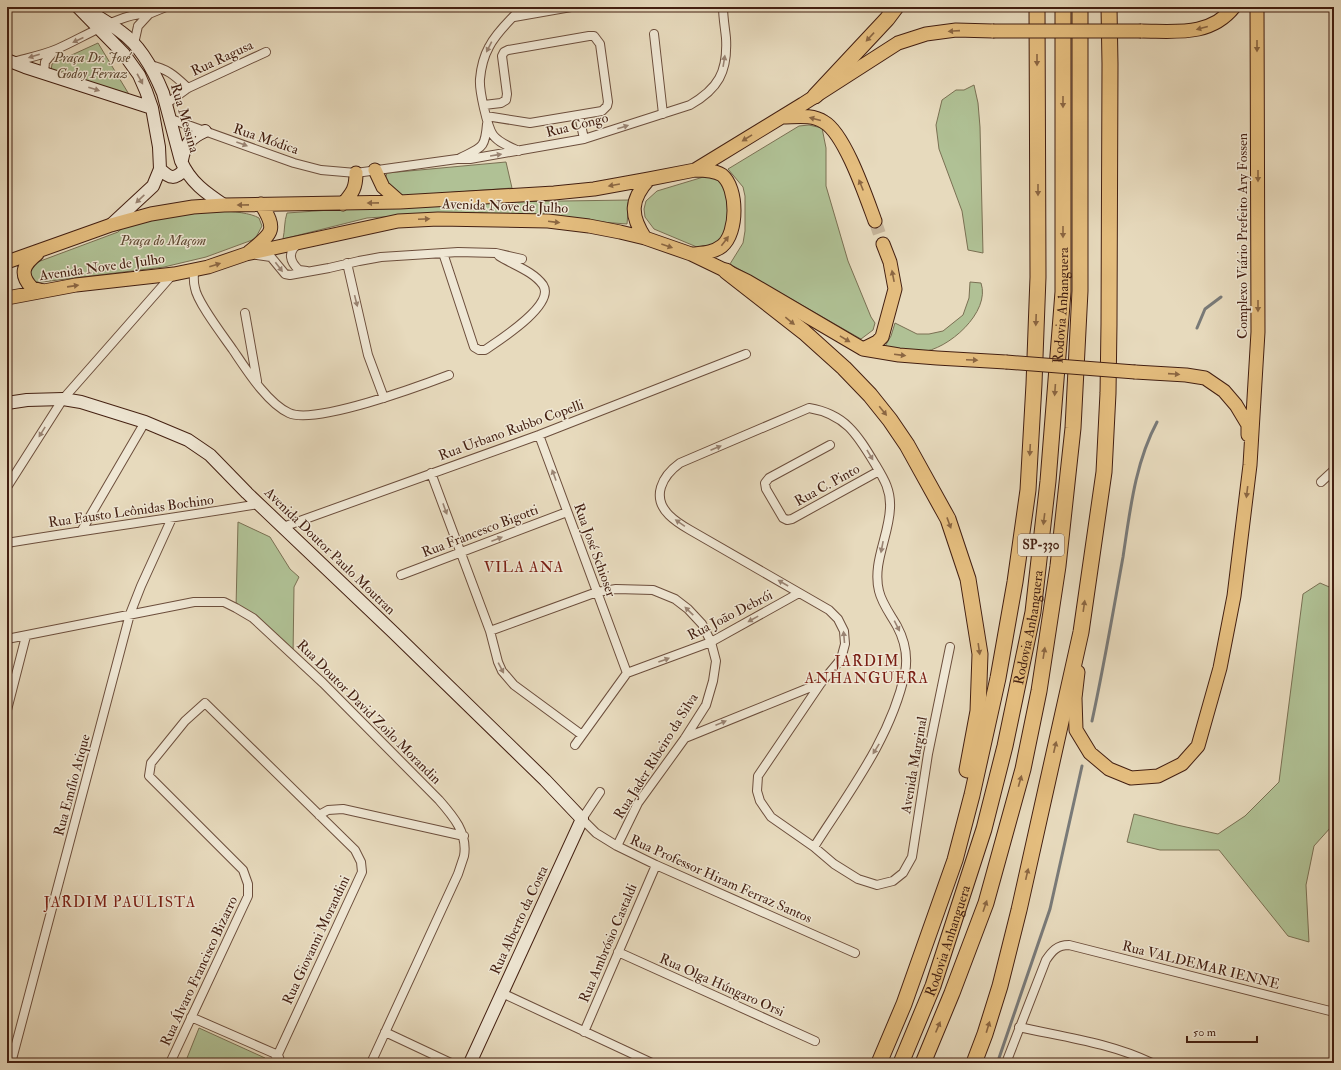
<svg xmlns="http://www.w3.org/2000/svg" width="1341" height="1070" viewBox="0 0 1341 1070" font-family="'IM FELL Double Pica',serif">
  <rect width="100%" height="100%" fill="#e7dabd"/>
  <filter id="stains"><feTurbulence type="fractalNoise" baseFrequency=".005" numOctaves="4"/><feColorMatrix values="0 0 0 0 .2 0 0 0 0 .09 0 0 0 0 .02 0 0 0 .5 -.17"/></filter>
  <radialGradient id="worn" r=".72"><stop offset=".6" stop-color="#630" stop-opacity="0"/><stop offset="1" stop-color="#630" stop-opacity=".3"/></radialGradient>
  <!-- green -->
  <path fill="#b0c195" stroke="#7a7053" d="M98 43 130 96 51 71 52 64Z
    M974 85 978 103 980 127 983 253 968 250 962 211 939 149 936 125 942 100 956 90H964Z
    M809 125 822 128 826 148V186L848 261 871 317 875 323 873 330 861 339 730 264 743 243 745 231V196L743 187 728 169 799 126Z
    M506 162 512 188 403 196 389 187 385 179 387 173Z
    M710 175C735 186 728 216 724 238L704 250 654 229 645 217 644 209 646 201 657 191Z
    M629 200 627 224 482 213 427 214 367 218 283 239C285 230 284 222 287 213L432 203Z
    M172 211C193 211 242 208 259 218L262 226 255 239 206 257 164 267 34 283 27 266 118 232 130 221Z
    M970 282 981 283C991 312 948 350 921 352 909 353 895 350 884 348L891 336 895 323 917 334H929L943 331 963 315 969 298Z
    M238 522 270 537 290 569 299 577 294 587 293 656 236 608Z
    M1320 583 1334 589V828L1331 827 1314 846 1306 885 1309 942 1288 936 1219 850H1160L1127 842 1134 814 1177 825 1218 834 1245 816 1279 782 1303 594Z
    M199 1028 265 1058 263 1063H185Z"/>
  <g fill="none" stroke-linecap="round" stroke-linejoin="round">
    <!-- stream -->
    <path stroke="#797a78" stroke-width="3" d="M1333 225H1334
      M1197 328 1205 309 1221 297
      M1092 721C1104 666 1113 612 1123 557 1130 511 1135 463 1157 422
      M999 1063 998 1061 1050 909 1082 766"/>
    <!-- primary-tunnel -->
    <path stroke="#c6b59b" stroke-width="13" stroke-dasharray="13 6" stroke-linecap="butt" d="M875 221 883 244"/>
    <defs>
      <path id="street" d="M514 17 571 7
        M138 26 149 14 166 7
        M654 34 663 114
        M134 44 138 26
        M13 62C27 58 43 55 57 49 81 39 124 11 149 14
        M149 65C168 69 174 75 188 88
        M44 73 45 62 55 50
        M166 104 188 88 266 52
        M484 105 501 103 506 100 507 94 502 56 504 52 508 50 589 36H594L600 44 608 102 607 106 602 111 530 123 486 116
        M579 115 584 139
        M171 119 294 163 321 170 356 173 457 159H470L584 139 690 105C718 89 728 72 726 38 725 28 723 17 723 7
        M519 151C510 147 499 143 493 135 487 126 479 90 480 79 481 68 484 56 489 47 497 31 511 20 522 7
        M460 158C482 147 485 149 487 124
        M298 244C287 252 290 262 299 270L307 271
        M443 253 474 347 479 350H485C498 341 556 305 543 285 533 271 513 265 499 256
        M257 255 271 257 285 274 290 275 329 268 359 261 381 257 428 254 458 252 496 253 522 259
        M347 263 368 355 384 398
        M194 270C194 276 193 282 195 288 197 302 224 337 233 350 246 369 267 403 289 413 315 425 420 386 449 375
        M245 313 257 381
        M539 435 627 673
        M830 445 769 478 765 483 766 489 783 518 787 520 792 519 879 471
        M431 473 490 631 498 662 502 671 514 685 582 735
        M1321 482 1334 470
        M7 487 63 399 173 274
        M283 527 539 435 746 354
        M82 530 145 422
        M7 543C91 529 175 518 259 504
        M401 575 567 512
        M490 631 597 592 616 589 653 590 675 599 688 609 702 624 711 642 716 661 713 681 706 705 685 738 638 803 617 846
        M7 639 194 602H224L236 608 253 618 323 683 439 800C453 816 468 833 464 856 462 862 460 868 458 874L371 1063
        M627 673 711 642 799 593
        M7 710 26 636
        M685 738 821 683
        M575 745 627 673
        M600 792 582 819 596 833 617 846 656 865 855 953
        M319 815 328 810 343 809 464 836
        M814 847C849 792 891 738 905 673 908 657 905 641 897 626 891 615 882 604 879 591 872 563 889 536 890 508 891 490 884 479 875 464 857 434 845 414 809 408L680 463C662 476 651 497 669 515 675 521 683 526 690 530L829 610 838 619 844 631 845 644 841 659 821 683 758 776 757 791 760 801 771 817 814 847 834 864 858 879 877 885 893 881 903 873 912 857 928 754 950 647
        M618 952 815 1041
        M502 993 652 1063
        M191 1017 278 1055 281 1063
        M1019 1027C1064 1037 1111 1043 1152 1063
        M385 1032 451 1063
        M584 1032 656 865
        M11 1063 130 614 141 586 172 518
        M170 1063 248 896V884L243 870 149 776 151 763 185 721 205 703 355 850 361 862 362 872 274 1063
        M1006 1063 1046 960C1052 951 1057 945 1069 945L1334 1012"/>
      <path id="secondary" d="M78 7 124 54 139 75 146 91 152 108 159 147 160 169 153 186 111 225
        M92 13C101 19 112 25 121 32 141 46 154 71 163 93L181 161C190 182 206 193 224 205
        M7 60 25 67 152 108
        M182 160C185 144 190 138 205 131
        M160 169C170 179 175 180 185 169
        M7 403 27 400 63 399 81 402 145 422 188 440 210 455 247 493 393 632 545 780 582 819 470 1063"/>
      <path id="primary" d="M1141 31C1175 31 1210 37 1234 7
        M782 117C796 117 812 114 824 122 845 134 866 197 875 221
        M375 170 383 187 400 202
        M343 204C353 192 356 188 356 173
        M645 238C630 215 630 200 649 179
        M249 252C272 233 278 231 261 204
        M37 254C23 265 19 274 32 288L43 291
        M693 254C703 253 713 253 722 246 738 233 738 188 722 175 714 170 704 170 695 170
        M7 262 111 225 151 214 193 207 224 205 400 202 554 193 594 189 649 179 695 170 803 104 898 43 926 34 956 30 993 31
        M7 298 76 285 174 274 208 267 246 254 398 221 438 219 548 221 589 226 620 232 645 238 691 254 747 281 863 349 899 355 937 358 1006 362
        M863 349 877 342 882 337 895 289 890 262 883 244
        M1135 372 1186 375 1205 378 1224 391 1236 405 1248 425V435
        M1078 672 1075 698 1076 730 1090 753 1109 769 1131 778 1158 776 1182 764 1198 746 1220 668 1234 596 1250 465 1258 332 1257 7"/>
      <g id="highway">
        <path d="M815 96 887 19 896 7"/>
        <path d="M726 271 804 332 844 368 870 395 890 420 907 445 948 519 968 579 980 654 978 711 967 770"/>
        <path d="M879 1063 904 1004 955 860 972 795 998 678 1015 582 1028 490 1034 384 1038 277 1037 7"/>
        <path id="s1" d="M901 1063 933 986 984 829 1005 746 1033 612 1048 481 1063 292V7"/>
        <path d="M923 1063 952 993 986 903 1023 769 1039 691 1058 566 1073 428 1080 291V7"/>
        <path d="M974 1063 985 1034 1000 986 1019 910 1081 632 1104 472 1108 393 1109 324 1110 64 1109 7"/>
      </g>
    </defs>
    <!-- street casing -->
    <use href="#street" stroke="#6c4e3c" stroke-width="10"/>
    <!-- secondary casing -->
    <use href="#secondary" stroke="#431f11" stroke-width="14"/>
    <!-- primary casing -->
    <use href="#primary" stroke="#431f11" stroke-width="15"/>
    <!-- highway casing -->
    <use href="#highway" stroke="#431f11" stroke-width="17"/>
    <!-- street -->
    <use href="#street" stroke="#efe7d4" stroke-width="8"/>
    <!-- secondary -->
    <use href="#secondary" stroke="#efe7d4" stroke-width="12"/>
    <!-- primary -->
    <use href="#primary" stroke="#e4bd7e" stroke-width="13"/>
    <!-- highway -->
    <use href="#highway" stroke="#e4bd7e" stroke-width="15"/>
    <defs>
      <path id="primary-bridge" d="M993 31H1141
        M1006 362 1135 372"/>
    </defs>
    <!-- primary-bridge casing -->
    <use href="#primary-bridge" stroke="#431f11" stroke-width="15" stroke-linecap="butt"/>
    <!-- primary-bridge -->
    <use href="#primary-bridge" stroke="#e4bd7e" stroke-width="13"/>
  </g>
  <!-- one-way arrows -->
  <defs><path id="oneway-solid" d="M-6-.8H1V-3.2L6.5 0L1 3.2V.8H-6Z"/></defs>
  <g fill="#8b6642">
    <use href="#oneway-solid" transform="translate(1202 28) rotate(165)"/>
    <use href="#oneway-solid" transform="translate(954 31) rotate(176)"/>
    <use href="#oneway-solid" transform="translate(870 37) rotate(133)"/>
    <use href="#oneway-solid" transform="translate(1257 46) rotate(90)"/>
    <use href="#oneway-solid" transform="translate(1037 60) rotate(90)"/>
    <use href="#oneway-solid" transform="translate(1063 102) rotate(90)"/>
    <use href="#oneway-solid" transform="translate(815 119) rotate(-165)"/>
    <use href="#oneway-solid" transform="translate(747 138) rotate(148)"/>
    <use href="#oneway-solid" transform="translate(1258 176) rotate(90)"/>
    <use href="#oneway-solid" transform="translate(614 185) rotate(170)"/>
    <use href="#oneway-solid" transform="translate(861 185) rotate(-112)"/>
    <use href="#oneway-solid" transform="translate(1038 190) rotate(90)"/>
    <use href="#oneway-solid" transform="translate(373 203) rotate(179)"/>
    <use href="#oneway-solid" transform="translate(243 205) rotate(179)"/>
    <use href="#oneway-solid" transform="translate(424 219) rotate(-3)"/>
    <use href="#oneway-solid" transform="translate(554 222) rotate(7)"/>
    <use href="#oneway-solid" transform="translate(1063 232) rotate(90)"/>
    <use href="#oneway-solid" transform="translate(725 241) rotate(-53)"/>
    <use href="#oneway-solid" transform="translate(667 246) rotate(19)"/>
    <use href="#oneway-solid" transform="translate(215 265) rotate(-18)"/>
    <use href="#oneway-solid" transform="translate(893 276) rotate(-101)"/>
    <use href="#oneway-solid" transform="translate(73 286) rotate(-8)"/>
    <use href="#oneway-solid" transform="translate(1258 306) rotate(90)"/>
    <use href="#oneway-solid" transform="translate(1036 320) rotate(92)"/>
    <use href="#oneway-solid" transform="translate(790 321) rotate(39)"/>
    <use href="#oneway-solid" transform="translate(845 339) rotate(31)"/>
    <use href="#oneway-solid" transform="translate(900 355) rotate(7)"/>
    <use href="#oneway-solid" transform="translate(972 360) rotate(3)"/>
    <use href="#oneway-solid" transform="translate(1174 374) rotate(4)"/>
    <use href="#oneway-solid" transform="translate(1055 390) rotate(94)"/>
    <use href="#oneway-solid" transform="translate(883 411) rotate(51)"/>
    <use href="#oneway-solid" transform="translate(1030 450) rotate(93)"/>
    <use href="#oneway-solid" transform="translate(1247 492) rotate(97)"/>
    <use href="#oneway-solid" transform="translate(1044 519) rotate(97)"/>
    <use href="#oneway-solid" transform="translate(949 523) rotate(70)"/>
    <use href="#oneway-solid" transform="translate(1084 606) rotate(-82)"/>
    <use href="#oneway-solid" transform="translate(979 649) rotate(82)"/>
    <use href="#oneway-solid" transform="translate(1044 653) rotate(-81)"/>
    <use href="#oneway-solid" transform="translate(1055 747) rotate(-77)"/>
    <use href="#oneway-solid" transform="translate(1020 781) rotate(-74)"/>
    <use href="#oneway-solid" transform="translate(1027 874) rotate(-77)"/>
    <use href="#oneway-solid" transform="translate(985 906) rotate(-71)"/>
    <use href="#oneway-solid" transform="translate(938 1027) rotate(-67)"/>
    <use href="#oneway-solid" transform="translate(988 1027) rotate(-73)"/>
  </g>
  <g fill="#998372">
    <use href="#oneway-solid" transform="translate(78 40) rotate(155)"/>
    <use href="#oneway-solid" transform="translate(489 47) rotate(117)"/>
    <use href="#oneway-solid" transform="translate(34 56) rotate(163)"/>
    <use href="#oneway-solid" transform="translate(724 61) rotate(-81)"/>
    <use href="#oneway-solid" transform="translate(140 79) rotate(61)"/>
    <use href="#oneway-solid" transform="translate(94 89) rotate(18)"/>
    <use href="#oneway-solid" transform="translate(623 127) rotate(-18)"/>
    <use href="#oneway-solid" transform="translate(242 144) rotate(20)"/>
    <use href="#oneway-solid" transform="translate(496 155) rotate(-9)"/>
    <use href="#oneway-solid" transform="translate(140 199) rotate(137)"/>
    <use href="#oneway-solid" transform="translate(279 267) rotate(53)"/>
    <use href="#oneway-solid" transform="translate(356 301) rotate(76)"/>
    <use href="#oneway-solid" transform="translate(42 432) rotate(122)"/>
    <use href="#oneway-solid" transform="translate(716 448) rotate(-23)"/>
    <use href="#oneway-solid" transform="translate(870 455) rotate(59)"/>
    <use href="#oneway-solid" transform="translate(554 475) rotate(-110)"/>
    <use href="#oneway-solid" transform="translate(445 509) rotate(70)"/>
    <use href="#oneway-solid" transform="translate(680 523) rotate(-145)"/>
    <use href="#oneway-solid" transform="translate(497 539) rotate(-21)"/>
    <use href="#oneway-solid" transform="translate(882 547) rotate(101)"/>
    <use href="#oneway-solid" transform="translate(783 583) rotate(-150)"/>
    <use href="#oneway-solid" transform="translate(689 611) rotate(-136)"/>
    <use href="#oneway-solid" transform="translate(753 619) rotate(151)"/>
    <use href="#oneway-solid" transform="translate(897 626) rotate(63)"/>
    <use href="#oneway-solid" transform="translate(844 637) rotate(-95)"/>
    <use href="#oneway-solid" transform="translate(664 660) rotate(-20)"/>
    <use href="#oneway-solid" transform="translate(501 668) rotate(62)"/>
    <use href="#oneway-solid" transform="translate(721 723) rotate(-22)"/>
    <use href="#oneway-solid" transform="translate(876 749) rotate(122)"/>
  </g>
  <g text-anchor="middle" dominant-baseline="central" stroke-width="3" stroke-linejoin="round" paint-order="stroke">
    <!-- shield labels -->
    <rect fill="#efe7d4" stroke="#775b4c" stroke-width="1" x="1018" y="534" width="46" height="22" rx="3"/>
    <g font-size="13" font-weight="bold" fill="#431f11">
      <text x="1041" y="545">SP-330</text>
    </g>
    <!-- park labels -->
    <g font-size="14" font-style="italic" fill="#5e4832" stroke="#efe7d4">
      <text x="92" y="57">Praça Dr. José<tspan x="92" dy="16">Godoy Ferraz</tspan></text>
      <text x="163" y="240">Praça do Maçom</text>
    </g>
    <!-- street labels -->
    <g font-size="14" fill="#431f11" stroke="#efe7d4">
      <text transform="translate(222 58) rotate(-25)">Rua Ragusa</text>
      <text transform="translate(185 118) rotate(74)">Rua Messina</text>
      <text transform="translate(577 125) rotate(-14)">Rua Congo</text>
      <text transform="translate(266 139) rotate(19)">Rua Módica</text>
      <text transform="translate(505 206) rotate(2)">Avenida Nove de Julho</text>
      <text transform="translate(1242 236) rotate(-90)">Complexo Viário Prefeito Ary Fossen</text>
      <text transform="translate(102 267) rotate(-8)">Avenida Nove de Julho</text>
      <text stroke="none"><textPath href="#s1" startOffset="779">Rodovia Anhanguera</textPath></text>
      <text transform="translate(511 430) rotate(-20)">Rua Urbano Rubbo Copelli</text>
      <text transform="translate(827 485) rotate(-29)">Rua C. Pinto</text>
      <text transform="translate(131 511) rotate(-8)">Rua Fausto Leônidas Bochino</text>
      <text transform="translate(480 531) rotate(-21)">Rua Francesco Bigotti</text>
      <text transform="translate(595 550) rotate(70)">Rua José Schioser</text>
      <text transform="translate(330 551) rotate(44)">Avenida Doutor Paulo Moutran</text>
      <text transform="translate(730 615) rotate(-27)">Rua João Debrói</text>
      <text stroke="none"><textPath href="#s1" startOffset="455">Rodovia Anhanguera</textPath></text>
      <text transform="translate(369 712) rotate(45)">Rua Doutor David Zoilo Morandin</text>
      <text transform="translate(656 756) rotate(-58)">Rua Jader Ribeiro da Silva</text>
      <text transform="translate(914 765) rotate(-80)">Avenida Marginal</text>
      <text transform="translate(72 785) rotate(-75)">Rua Emílio Atique</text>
      <text transform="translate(721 879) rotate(24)">Rua Professor Hiram Ferraz Santos</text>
      <text transform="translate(519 920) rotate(-65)">Rua Alberto da Costa</text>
      <text transform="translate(316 940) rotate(-65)">Rua Giovanni Morandini</text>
      <text stroke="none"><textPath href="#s1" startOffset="131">Rodovia Anhanguera</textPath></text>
      <text transform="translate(608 943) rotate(-67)">Rua Ambrósio Castaldi</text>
      <text transform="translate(1201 965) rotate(14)">Rua VALDEMAR IENNE</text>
      <text transform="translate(199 971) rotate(-65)">Rua Álvaro Francisco Bizarro</text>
      <text transform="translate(722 985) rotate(24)">Rua Olga Húngaro Orsi</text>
    </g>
    <!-- neighbourhood labels -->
    <g font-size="15" letter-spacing="1" fill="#7a1f14" stroke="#efe7d4">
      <text x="524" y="567">VILA ANA</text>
      <text x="867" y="661">JARDIM<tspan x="867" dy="17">ANHANGUERA</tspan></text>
      <text x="120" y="902">JARDIM PAULISTA</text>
    </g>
  </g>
  <!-- margin -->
  <rect width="1341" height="1070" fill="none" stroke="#e7dabd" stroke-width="24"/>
  <rect x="8" y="8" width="1325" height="1054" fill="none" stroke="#431f11" stroke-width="2"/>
  <rect x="12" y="12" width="1317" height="1046" fill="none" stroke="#431f11"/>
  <!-- scale -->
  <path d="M1187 1036v6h70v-6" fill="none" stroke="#431f11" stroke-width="2"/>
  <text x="1193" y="1036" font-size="12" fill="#431f11" stroke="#efe7d4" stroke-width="3" paint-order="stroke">50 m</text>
  <rect width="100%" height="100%" filter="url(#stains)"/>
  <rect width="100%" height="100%" fill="url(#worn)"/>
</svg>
